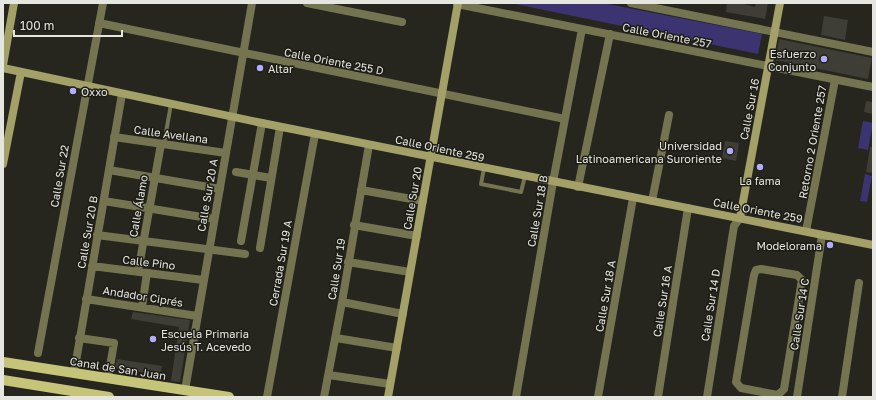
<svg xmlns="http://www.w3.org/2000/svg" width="876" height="400" viewBox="0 0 876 400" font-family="'Golos Text',sans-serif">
  <rect width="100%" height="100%" fill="#26261f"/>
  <!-- green -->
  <path fill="#3c3371" d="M510 3H603L762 34 758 54Z
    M863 121 873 123 868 150 858 148Z
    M865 174 872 176 867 202 860 201Z"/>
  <!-- building -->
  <path fill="#3e3e37" d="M727 3H740L755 7 756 3H768L765 19 726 12Z
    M824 16 848 20 845 40 821 35Z
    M779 39 872 58 868 79 775 60Z
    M866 101 873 102V114L864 112Z
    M725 141 739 143 736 161 722 158Z
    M870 147H873V173L866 172Z
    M133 312 190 320 180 382 171 381 179 327 131 319Z
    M117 359 162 366 160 375 115 368Z"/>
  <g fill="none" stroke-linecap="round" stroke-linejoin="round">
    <!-- lane -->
    <path stroke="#757451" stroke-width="4" d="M164 144 171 104
      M484 168 481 184 521 192 525 176"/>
    <!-- street -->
    <path stroke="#757451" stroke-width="8" d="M307 3 402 22
      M631 3 873 52
      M457 4 873 87
      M99 23 565 119
      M114 137 226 153
      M109 170 220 189
      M236 172 271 178
      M578 187 610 34
      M361 190 423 201
      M104 201 214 219
      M652 201 669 115
      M354 225 417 236
      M806 231 835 80
      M97 235 245 254
      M241 241 262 123
      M260 248 280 127
      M348 262 410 272
      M92 266 203 280
      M761 269 797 275 802 280 784 389 778 395 741 388 736 382 754 275 756 270Z
      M138 272 161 144
      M86 299 197 316
      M342 302 403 314
      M142 307 147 273
      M79 338 114 343 108 378
      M336 338 397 348
      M38 353 103 3
      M74 373 122 94
      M329 375 390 384
      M185 390 252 3
      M267 397 315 134
      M324 397 342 302 369 145
      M516 397 553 182 582 29
      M598 397 633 198
      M658 397 688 208
      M707 397 734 226 740 218
      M797 397 822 235
      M842 397 859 283"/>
    <!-- secondary -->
    <path stroke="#a3a168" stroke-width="8" d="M3 65 14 3
      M3 68 262 123 873 245
      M3 164 21 72
      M740 218 780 3
      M388 397 458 3"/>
    <!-- primary -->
    <path stroke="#c6c479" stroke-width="10" d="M3 362 229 397
      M3 380 109 397"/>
  </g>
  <!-- markers -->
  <g fill="#b3adf9" stroke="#1d1d16" stroke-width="1.5">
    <circle cx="824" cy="59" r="4"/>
    <circle cx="260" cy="68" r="4"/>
    <circle cx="73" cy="91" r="4"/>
    <circle cx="730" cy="151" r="4"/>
    <circle cx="760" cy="167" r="4"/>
    <circle cx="830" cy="245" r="4"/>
    <circle cx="153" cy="339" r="4"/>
  </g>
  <g text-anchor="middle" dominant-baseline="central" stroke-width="3" stroke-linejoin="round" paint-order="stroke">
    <!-- street labels -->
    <g font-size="11" fill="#e6e6e1" stroke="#1d1d16">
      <text transform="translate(667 35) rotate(11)">Calle Oriente 257</text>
      <text transform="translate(334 61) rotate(11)">Calle Oriente 255 D</text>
      <text transform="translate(749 109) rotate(-79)">Calle Sur 16</text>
      <text transform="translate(171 134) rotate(8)">Calle Avellana</text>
      <text transform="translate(812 142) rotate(-80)">Retorno 2 Oriente 257</text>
      <text transform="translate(440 148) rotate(12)">Calle Oriente 259</text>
      <text transform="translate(59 176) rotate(-80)">Calle Sur 22</text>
      <text transform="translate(207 195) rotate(-80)">Calle Sur 20 A</text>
      <text transform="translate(412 198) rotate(-80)">Calle Sur 20</text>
      <text transform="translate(138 206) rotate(-80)">Calle Álamo</text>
      <text transform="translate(758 210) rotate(11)">Calle Oriente 259</text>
      <text transform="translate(537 211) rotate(-80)">Calle Sur 18 B</text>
      <text transform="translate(87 232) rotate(-80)">Calle Sur 20 B</text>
      <text transform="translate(149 262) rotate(7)">Calle Pino</text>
      <text transform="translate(280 263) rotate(-80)">Cerrada Sur 19 A</text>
      <text transform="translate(336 269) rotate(-81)">Calle Sur 19</text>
      <text transform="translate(143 296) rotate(9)">Andador Ciprés</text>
      <text transform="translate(605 296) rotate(-80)">Calle Sur 18 A</text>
      <text transform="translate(662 301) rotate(-81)">Calle Sur 16 A</text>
      <text transform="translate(710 305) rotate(-81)">Calle Sur 14 D</text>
      <text transform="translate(799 314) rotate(-81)">Calle Sur 14 C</text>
      <text transform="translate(118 368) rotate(9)">Canal de San Juan</text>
    </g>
    <!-- poi labels -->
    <g font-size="11" fill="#e6e6e1" stroke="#1d1d16" text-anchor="end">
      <text x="816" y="53">Esfuerzo<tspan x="816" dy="13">Conjunto</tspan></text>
      <text x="268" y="68" text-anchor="start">Altar</text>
      <text x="81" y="91" text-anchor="start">Oxxo</text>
      <text x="722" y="145">Universidad<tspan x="722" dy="13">Latinoamericana Suroriente</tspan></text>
      <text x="760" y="180" text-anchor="middle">La fama</text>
      <text x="822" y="245">Modelorama</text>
      <text x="161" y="333" text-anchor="start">Escuela Primaria<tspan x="161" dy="13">Jesús T. Acevedo</tspan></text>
    </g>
  </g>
  <!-- border -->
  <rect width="876" height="400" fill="none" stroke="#e6e6e1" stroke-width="8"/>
  <!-- scale -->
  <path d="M14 30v6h108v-6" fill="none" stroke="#e6e6e1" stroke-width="2"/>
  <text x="20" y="30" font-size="12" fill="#e6e6e1" stroke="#1d1d16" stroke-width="3" paint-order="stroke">100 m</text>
</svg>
